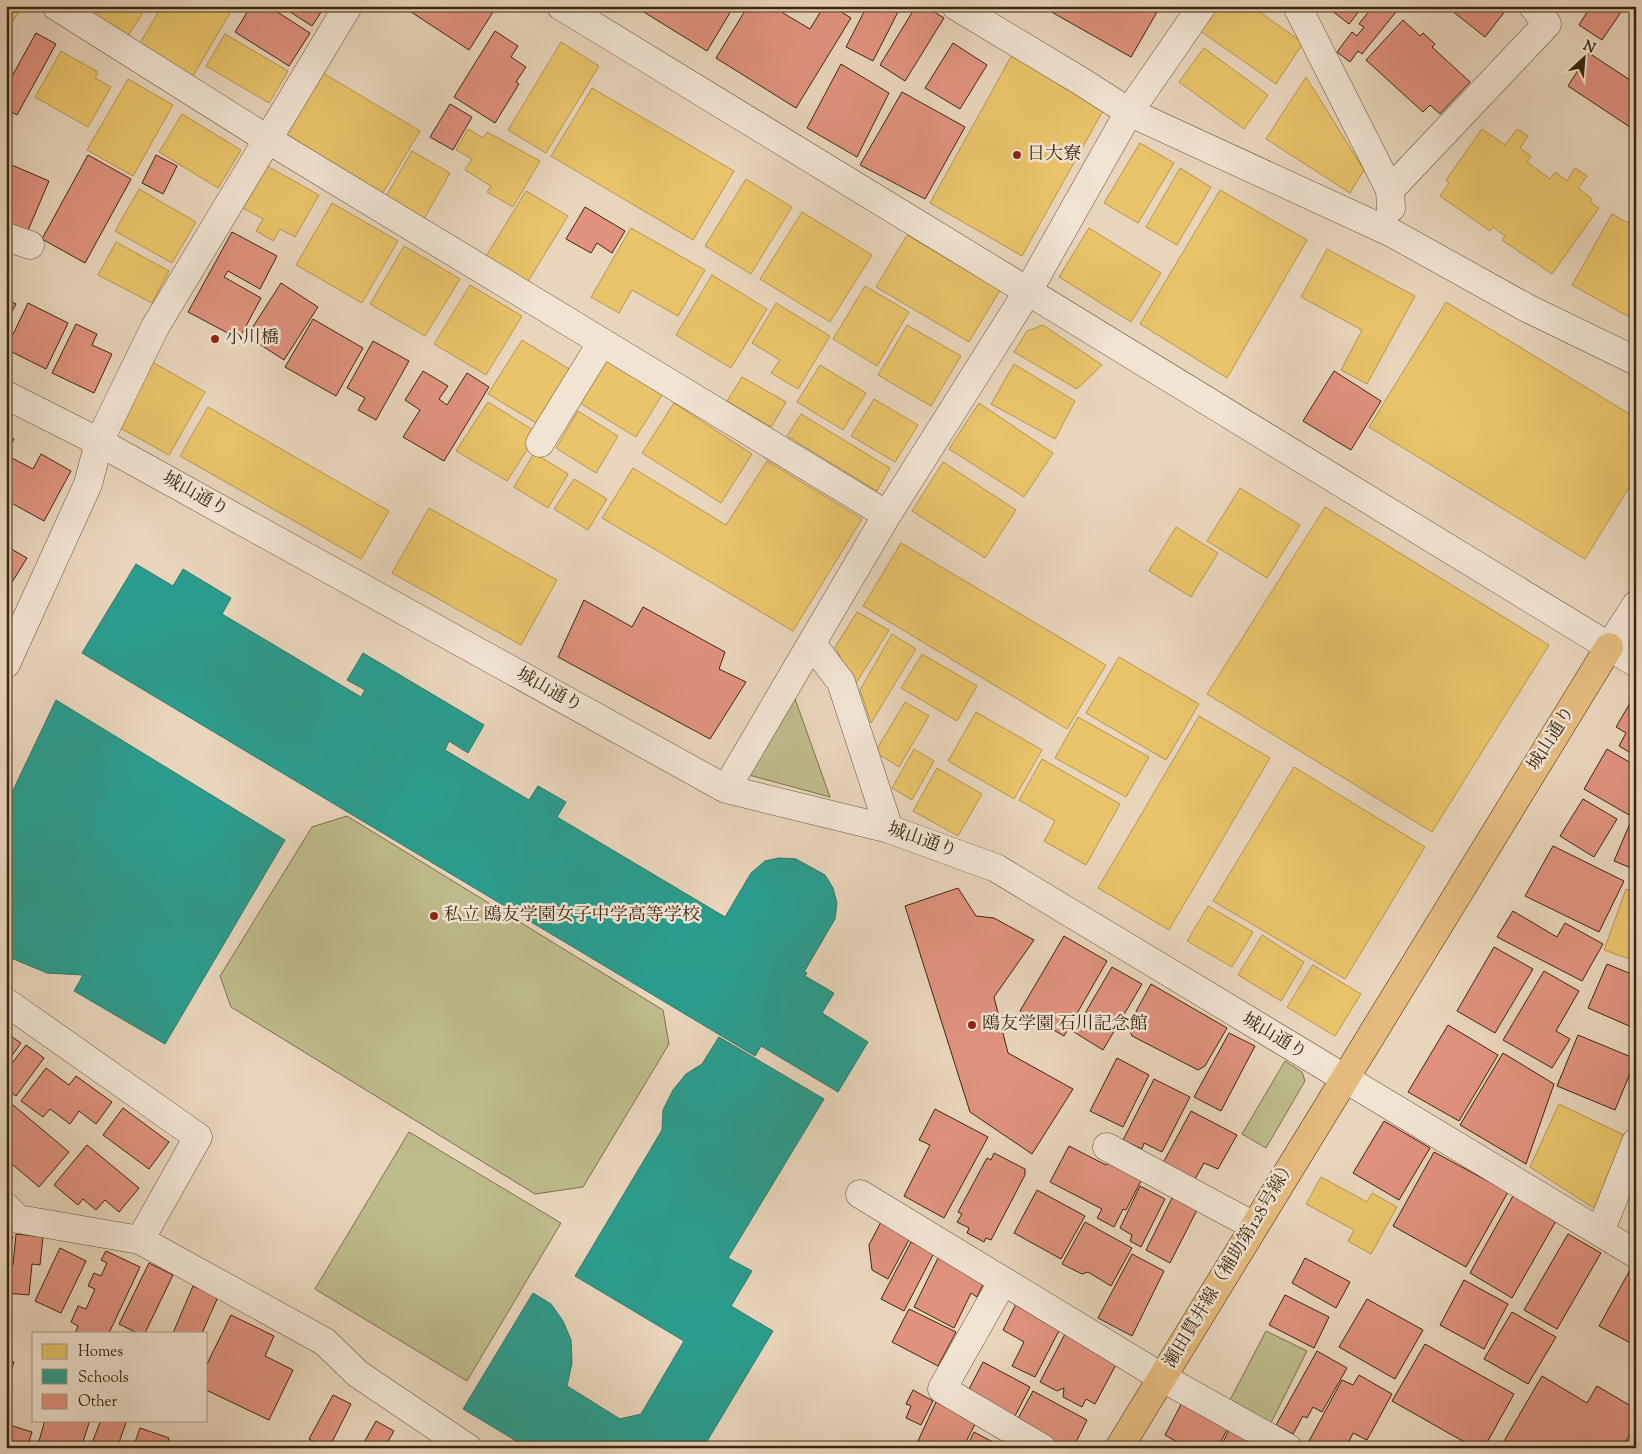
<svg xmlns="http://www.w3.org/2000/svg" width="1642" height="1454" viewBox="0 0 1642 1454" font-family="'Sorts Mill Goudy','Noto Serif JP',serif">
  <rect width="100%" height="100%" fill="#e9d5bc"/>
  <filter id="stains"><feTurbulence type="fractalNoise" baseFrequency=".004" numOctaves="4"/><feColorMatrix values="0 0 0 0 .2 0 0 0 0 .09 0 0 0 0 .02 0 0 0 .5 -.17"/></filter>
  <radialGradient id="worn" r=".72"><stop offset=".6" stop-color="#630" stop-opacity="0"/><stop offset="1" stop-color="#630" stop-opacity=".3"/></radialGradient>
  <!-- green -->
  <path fill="#bebb8b" stroke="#7d704c" d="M794 696 830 797 749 775Z
    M347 816 663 1010 669 1044 583 1187 535 1194 231 1007 220 976 312 827Z
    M1285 1061 1302 1072 1305 1081 1266 1148 1242 1134Z
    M409 1132 561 1223 467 1381 315 1289Z
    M1266 1331 1307 1351 1271 1423 1230 1400Z"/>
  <!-- homes -->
  <path fill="#e9c46a" stroke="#b5954e" d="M6 6 21 8 6 33Z
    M85 6H147L128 36 84 9Z
    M162 6H234L193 76 140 43Z
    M1211 6H1251L1303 43 1276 84 1196 28Z
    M225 34 288 71 269 103 206 66Z
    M561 42 599 66 546 153 508 130Z
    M1204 48 1268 95 1244 129 1179 82Z
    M61 51 98 72 95 78 111 87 88 127 35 97Z
    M1012 55 1105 107 1022 256 930 203Z
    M323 73 420 131 381 196 284 137Z
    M1306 77 1364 170 1350 193 1266 139Z
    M128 79 173 105 133 176 87 150Z
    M592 88 734 171 693 240 551 156Z
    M182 114 241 150 218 188 159 152Z
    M468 129 483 138 487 132 540 161 513 207 487 192 491 186 465 170 472 159 456 150Z
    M1482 129 1505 145 1517 129 1528 136 1520 148 1531 156 1527 162 1550 179 1555 172 1567 181 1575 168 1587 176 1578 188 1592 199 1590 202 1599 208 1552 274 1502 240 1505 236 1493 227 1490 231 1440 196 1449 183 1446 180Z
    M1140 143 1174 163 1138 223 1104 203Z
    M412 151 450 173 424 219 385 198Z
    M267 166 319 195 295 237 280 229 273 241 256 231 263 219 243 208Z
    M1180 168 1211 187 1177 245 1146 227Z
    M746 179 792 207 751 274 705 246Z
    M139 189 196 222 172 263 115 231Z
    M1220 190 1307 240 1227 378 1140 324Z
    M526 191 568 216 527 283 485 258Z
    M332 203 398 241 362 303 296 265Z
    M1636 209V321L1572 285 1612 214 1628 223Z
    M802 212 872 255 830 322 760 279Z
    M631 228 705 270 678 316 632 290 619 313 591 297Z
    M1089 228 1161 273 1131 322 1059 277Z
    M907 235 1000 290 969 342 876 287Z
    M116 242 169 271 152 303 98 275Z
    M404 246 460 279 425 336 370 304Z
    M1327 249 1415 296 1367 384 1341 370 1362 330 1301 297Z
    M712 275 767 309 731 368 676 335Z
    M470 285 522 316 486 375 434 344Z
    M865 286 909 312 877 366 833 339Z
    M1446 302 1636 418V476L1585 559 1369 427Z
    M776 303 830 336 798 389 771 373 780 360 752 343Z
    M907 325 961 356 931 406 878 375Z
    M1043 325 1102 365 1077 389 1014 352 1027 331Z
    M522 340 574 372 541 426 488 394Z
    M601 357 662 395 636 437 575 400Z
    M149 360 205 392 169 455 113 424Z
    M1014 364 1075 401 1055 439 991 404Z
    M820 365 866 393 843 430 797 402Z
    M742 377 786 402 771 427 727 401Z
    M874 399 918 425 895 462 851 436Z
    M488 402 538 433 507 481 456 451Z
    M674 403 752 454 721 503 642 453Z
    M979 403 1053 453 1024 497 949 449Z
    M208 407 389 511 361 559 180 456Z
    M578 411 618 436 596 473 556 448Z
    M801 414 890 468 877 491 787 436Z
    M534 453 568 474 548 508 514 487Z
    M767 461 862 519 793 631 602 518 633 468 726 525Z
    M943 462 1016 510 985 558 912 511Z
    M574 479 607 499 588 530 554 509Z
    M1240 488 1300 525 1267 578 1207 541Z
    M1325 507 1549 645 1432 832 1207 694Z
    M429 508 557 580 521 645 392 573Z
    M1176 527 1218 553 1191 597 1149 571Z
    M901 543 1106 665 1067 729 863 606Z
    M857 612 889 630 855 685 835 647Z
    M892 634 916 649 871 723 860 690Z
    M922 654 977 686 957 721 901 688Z
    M1119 657 1199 704 1166 760 1086 713Z
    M905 702 929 716 899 767 875 752Z
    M976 712 1042 750 1014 799 948 761Z
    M1199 716 1270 758 1169 930 1098 888Z
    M1078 717 1149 757 1126 797 1055 758Z
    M914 749 934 761 912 800 892 788Z
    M1042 759 1120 804 1086 865 1044 841 1055 821 1019 800Z
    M1294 767 1425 847 1345 979 1213 901Z
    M937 768 982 794 958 836 913 811Z
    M1626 889 1636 893 1635 961 1604 950Z
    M1208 906 1253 932 1232 967 1187 941Z
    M1262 935 1304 962 1281 1001 1238 975Z
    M1313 965 1361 994 1335 1036 1287 1007Z
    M1559 1104 1630 1138 1595 1209 1530 1167Z
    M1321 1177 1367 1202 1372 1193 1397 1207 1371 1254 1348 1241 1354 1230 1306 1204Z"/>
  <!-- schools -->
  <path fill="#2a9d8f" stroke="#2f7968" d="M136 564 173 586 183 569 231 598 222 614 361 697 365 690 347 680 363 653 484 725 468 753 449 741 445 750 529 800 538 786 566 802 557 817 725 917 751 873 765 861 779 858 796 859 825 875 833 888 837 903 835 919 804 972 807 973 805 976 834 993 822 1013 868 1042 838 1092 761 1046 755 1056 82 653Z
    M56 700 285 840 165 1044 74 991 83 975 47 973 6 956V805Z
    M719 1037 824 1099 728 1258 752 1271 731 1306 773 1331 703 1448H528L463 1409 533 1293 551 1304 563 1321 571 1340 572 1363 567 1386 620 1419 641 1414 684 1341 575 1276 662 1130 663 1110 673 1090 686 1074 702 1064Z"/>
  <!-- building -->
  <path fill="#e0927f" stroke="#3c260c" d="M251 6H268L310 33 289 66 235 32Z
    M281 6H325L312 26Z
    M402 6H485L493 12 469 50Z
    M634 6H734L707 51Z
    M748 6H787L783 13 810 29 824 6H832L851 18 796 108 716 58Z
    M867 6H901L873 61 846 47Z
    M916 6H925L944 18 905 81 880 65Z
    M1050 6H1147L1157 12 1131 57 1048 10Z
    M1326 6H1363L1349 24Z
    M1373 6H1388L1396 12 1362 54 1358 51 1350 62 1337 52 1352 32 1357 36 1364 27 1359 24Z
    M1446 6H1509L1485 37Z
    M1591 6H1625L1602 40 1579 25Z
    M1403 20 1420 36 1423 33 1435 44 1432 47 1470 82 1440 114 1430 105 1423 112 1366 60Z
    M495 31 518 46 511 57 526 67 516 82 519 84 495 123 454 97Z
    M36 33 56 44 17 115 6 109V76L11 78Z
    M953 43 987 65 960 109 925 88Z
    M1589 53 1636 84V131L1568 86Z
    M841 64 889 93 857 157 807 128Z
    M902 92 965 127 925 199 860 165Z
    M450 104 472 117 453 150 430 137Z
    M88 155 131 179 85 263 42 239Z
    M156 155 177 166 163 194 142 183Z
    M7 163 49 181 26 235 6 226Z
    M585 207 625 231 612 253 597 243 591 253 566 239Z
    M232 232 277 256 260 289 228 271 224 277 261 298 239 339 188 312Z
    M281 283 318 307 284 360 247 336Z
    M6 299 16 304 6 323Z
    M28 303 68 323 46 369 6 349Z
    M313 319 363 348 336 396 285 367Z
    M76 324 97 334 92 345 112 354 94 393 52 373Z
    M373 341 409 361 376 420 358 410 365 398 347 388Z
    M423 371 448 386 439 399 447 405 467 373 489 387 444 461 403 437 420 410 405 400Z
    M1334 371 1381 401 1351 450 1303 421Z
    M6 435 14 439 6 454Z
    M41 454 71 471 44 521 6 500V455L33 469Z
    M6 546 27 558 6 592Z
    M584 600 632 627 643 607 725 652 719 669 746 682 710 739 558 657Z
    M1636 693V756L1619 746 1626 733 1616 727Z
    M1607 749 1636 766V804L1629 815 1584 789Z
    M1583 799 1617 819 1594 857 1560 836Z
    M1631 821 1636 823V870L1614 861Z
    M1553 846 1624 881 1599 932 1525 896Z
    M958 888 976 916 994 918 1034 940 994 997 1008 1053 1073 1089 1032 1154 970 1112 905 906Z
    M1513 911 1557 937 1565 923 1603 944 1582 981 1497 937Z
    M1064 936 1107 961 1064 1036 1020 1011Z
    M1494 947 1533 969 1495 1033 1457 1011Z
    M1607 964 1636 976V1029L1588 1008Z
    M1112 967 1142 984 1103 1050 1074 1032Z
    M1544 971 1579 991 1556 1031 1570 1039 1552 1068 1503 1040Z
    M1151 984 1227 1028 1205 1066 1198 1070 1132 1036 1128 1026Z
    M1448 1025 1498 1055 1459 1121 1408 1092Z
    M6 1033 21 1043 6 1064Z
    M1229 1033 1255 1046 1221 1111 1194 1097Z
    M1578 1035 1636 1059 1615 1110 1557 1086Z
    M26 1045 44 1058 16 1096 6 1089V1071Z
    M1503 1053 1554 1084 1526 1164 1460 1125Z
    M1117 1058 1149 1075 1123 1127 1090 1111Z
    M46 1068 69 1085 76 1076 112 1102 96 1124 79 1111 70 1124 50 1109 43 1117 21 1101Z
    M1154 1079 1190 1097 1162 1152 1144 1143 1142 1149 1123 1140Z
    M13 1105 69 1152 39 1187 6 1159V1113Z
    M123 1108 169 1142 149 1169 103 1135Z
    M935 1109 988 1137 944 1218 904 1196 930 1145 919 1140Z
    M1191 1111 1237 1135 1218 1169 1204 1163 1194 1181 1163 1163Z
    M1384 1121 1430 1148 1399 1200 1353 1173Z
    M87 1145 139 1188 119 1212 105 1200 96 1210 83 1199 78 1205 54 1185Z
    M1069 1146 1106 1165 1110 1162 1142 1179 1126 1210 1123 1209 1114 1227 1097 1218 1102 1209 1050 1182Z
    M1434 1152 1508 1192 1466 1267 1393 1226Z
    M994 1153 1025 1169V1175L991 1240 986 1238 984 1242 967 1233 969 1228 957 1222 962 1214 958 1212 987 1158 991 1160Z
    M1140 1186 1165 1199 1141 1247 1130 1241 1132 1235 1120 1228Z
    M1037 1190 1085 1216 1061 1259 1014 1233Z
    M1173 1196 1198 1208 1170 1263 1146 1250Z
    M1513 1196 1556 1221 1512 1298 1470 1273Z
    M883 1218 912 1234 888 1279 872 1270 869 1245Z
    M1085 1222 1132 1248 1111 1286 1088 1272 1082 1274 1062 1264Z
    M6 1233 13 1237 6 1251Z
    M16 1234 43 1237 40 1265 32 1264 29 1295 6 1293V1265H13Z
    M1568 1234 1601 1253 1557 1329 1524 1310Z
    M911 1242 934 1253 904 1311 881 1299Z
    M60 1248 86 1261 61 1313 35 1301Z
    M106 1251 140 1267 109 1333H75L78 1326 71 1322 78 1306 86 1309 95 1289 88 1286 94 1273 101 1276 107 1263 101 1260Z
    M941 1252 986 1278 977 1297 971 1293 954 1328 914 1307Z
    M1132 1254 1164 1271 1132 1336 1098 1318Z
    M1305 1258 1350 1282 1336 1308 1292 1283Z
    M149 1263 173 1275 145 1333H137L119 1324Z
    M1630 1270 1636 1273V1346L1599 1326Z
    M1464 1280 1508 1304 1484 1349 1440 1325Z
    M193 1286 218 1297 202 1333H173Z
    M1285 1295 1329 1317 1314 1348 1269 1325Z
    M1367 1299 1423 1330 1395 1379 1339 1347Z
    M1017 1302 1061 1327 1035 1377 1012 1366 1024 1342 1003 1330Z
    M909 1309 956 1332 938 1366 892 1342Z
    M1512 1312 1556 1337 1528 1384 1484 1359Z
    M231 1315 274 1336 265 1356 293 1370 269 1420 206 1390V1366Z
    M1066 1332 1119 1359 1095 1404 1086 1399 1082 1407 1063 1397 1064 1388 1057 1391 1040 1382Z
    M1425 1344 1514 1394 1484 1448H1475L1392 1401Z
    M1317 1351 1347 1368 1322 1412 1313 1407 1307 1418 1303 1416 1293 1434 1276 1425Z
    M6 1359 14 1362 6 1385Z
    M983 1362 1030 1387 1014 1418 968 1391Z
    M1359 1375 1392 1394 1367 1440 1353 1433 1346 1448H1315L1308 1443 1342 1380 1353 1385Z
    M1542 1376 1587 1403 1597 1386 1636 1409V1424L1622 1448H1500Z
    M913 1390 933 1401 921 1425 906 1418 911 1406 906 1404Z
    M1033 1391 1087 1420 1073 1448H1065L1016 1422Z
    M333 1395 351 1404 329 1448H325L309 1439Z
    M1185 1397 1231 1423 1217 1448H1188L1165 1435Z
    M936 1402 976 1422 963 1448H921L923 1443 918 1441Z
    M45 1420H90L81 1448H37Z
    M101 1420H127L117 1448H90Z
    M376 1421 394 1431 384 1448H361Z
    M6 1424 32 1432 27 1448H6Z
    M1232 1424 1264 1448H1220Z
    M140 1428 169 1438 166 1448H133Z
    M974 1432 1004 1448H966Z"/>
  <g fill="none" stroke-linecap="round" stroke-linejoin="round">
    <defs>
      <path id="minor" d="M56 6 267 139 887 515
        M561 6 1636 663
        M956 6 1079 80 1129 112 1392 233 1527 308 1636 361
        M1297 6 1390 190 1391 208
        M1390 190 1547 24 1533 6
        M6 237 30 245
        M6 395 99 442 726 789 889 829 996 868 1636 1254
        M540 443 602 342
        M812 644 841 682 889 829
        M1609 647 1636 605
        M6 664 88 484 99 442 155 327 348 6
        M726 789 887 515 1028 291 1129 112 1202 6
        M6 1002 198 1137 140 1240
        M1107 1147 1254 1226
        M860 1194 1163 1378 1288 1448
        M6 1207 18 1219 140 1240 325 1342 358 1374 468 1448
        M1600 1232 1636 1142
        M1003 1281 942 1389 1042 1448"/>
      <path id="major" d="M1119 1448 1609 647"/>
    </defs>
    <!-- minor casing -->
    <use href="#minor" stroke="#675238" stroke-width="29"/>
    <!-- major casing -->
    <use href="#major" stroke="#3c260c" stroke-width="29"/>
    <!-- minor -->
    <use href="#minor" stroke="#f1e4d3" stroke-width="28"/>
    <!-- major -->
    <use href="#major" stroke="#e4ba7e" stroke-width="28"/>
  </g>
  <!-- markers -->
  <g fill="#8f2418" stroke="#f1e4d3" stroke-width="2">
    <circle cx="1017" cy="155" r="5"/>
    <circle cx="215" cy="339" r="5"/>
    <circle cx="434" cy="916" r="5"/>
    <circle cx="972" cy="1025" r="5"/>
  </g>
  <g text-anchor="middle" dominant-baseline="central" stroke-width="5" stroke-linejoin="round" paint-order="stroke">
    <!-- poi labels -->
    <g font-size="18" fill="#3c260c" stroke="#f1e4d3" text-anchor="start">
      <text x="1027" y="155">日大寮</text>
      <text x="225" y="339">小川橋</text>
      <text x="444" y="916">私立 鴎友学園女子中学高等学校</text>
      <text x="982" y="1025">鴎友学園 石川記念館</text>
    </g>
    <!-- street labels -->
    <g font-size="18" fill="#3c260c" stroke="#f1e4d3">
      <text transform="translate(195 495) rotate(29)">城山通り</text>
      <text transform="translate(549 691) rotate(29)">城山通り</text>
      <text transform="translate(1552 739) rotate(-58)">城山通り</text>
      <text transform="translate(922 841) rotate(19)">城山通り</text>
      <text transform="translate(1274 1037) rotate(31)">城山通り</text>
      <text transform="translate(1231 1264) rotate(-59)">瀬田貫井線（補助第128号線）</text>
    </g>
  </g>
  <!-- margin -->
  <rect width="1642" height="1454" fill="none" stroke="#e9d5bc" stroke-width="25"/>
  <rect x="8" y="8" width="1627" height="1439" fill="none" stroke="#3c260c" stroke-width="2.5"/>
  <rect x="12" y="12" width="1617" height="1429" fill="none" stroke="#3c260c"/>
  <!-- legend -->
  <rect x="32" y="1332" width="175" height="90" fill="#f1e4d3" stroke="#a99883"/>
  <rect x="42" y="1344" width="25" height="15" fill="#e9c46a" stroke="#a99883"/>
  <text x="78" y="1356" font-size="15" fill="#3c260c">Homes</text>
  <rect x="42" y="1369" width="25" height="15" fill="#2a9d8f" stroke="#a99883"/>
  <text x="78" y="1382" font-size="15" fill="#3c260c">Schools</text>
  <rect x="42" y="1394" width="25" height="15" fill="#e0927f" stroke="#a99883"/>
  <text x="78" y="1406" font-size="15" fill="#3c260c">Other</text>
  <!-- north arrow -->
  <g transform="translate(1584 58) rotate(26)" stroke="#f1e4d3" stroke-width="4" paint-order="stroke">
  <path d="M0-4L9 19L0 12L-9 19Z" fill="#3c260c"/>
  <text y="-8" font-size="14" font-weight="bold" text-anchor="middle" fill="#3c260c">N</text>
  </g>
  <rect width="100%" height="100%" filter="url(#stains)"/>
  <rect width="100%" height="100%" fill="url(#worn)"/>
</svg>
